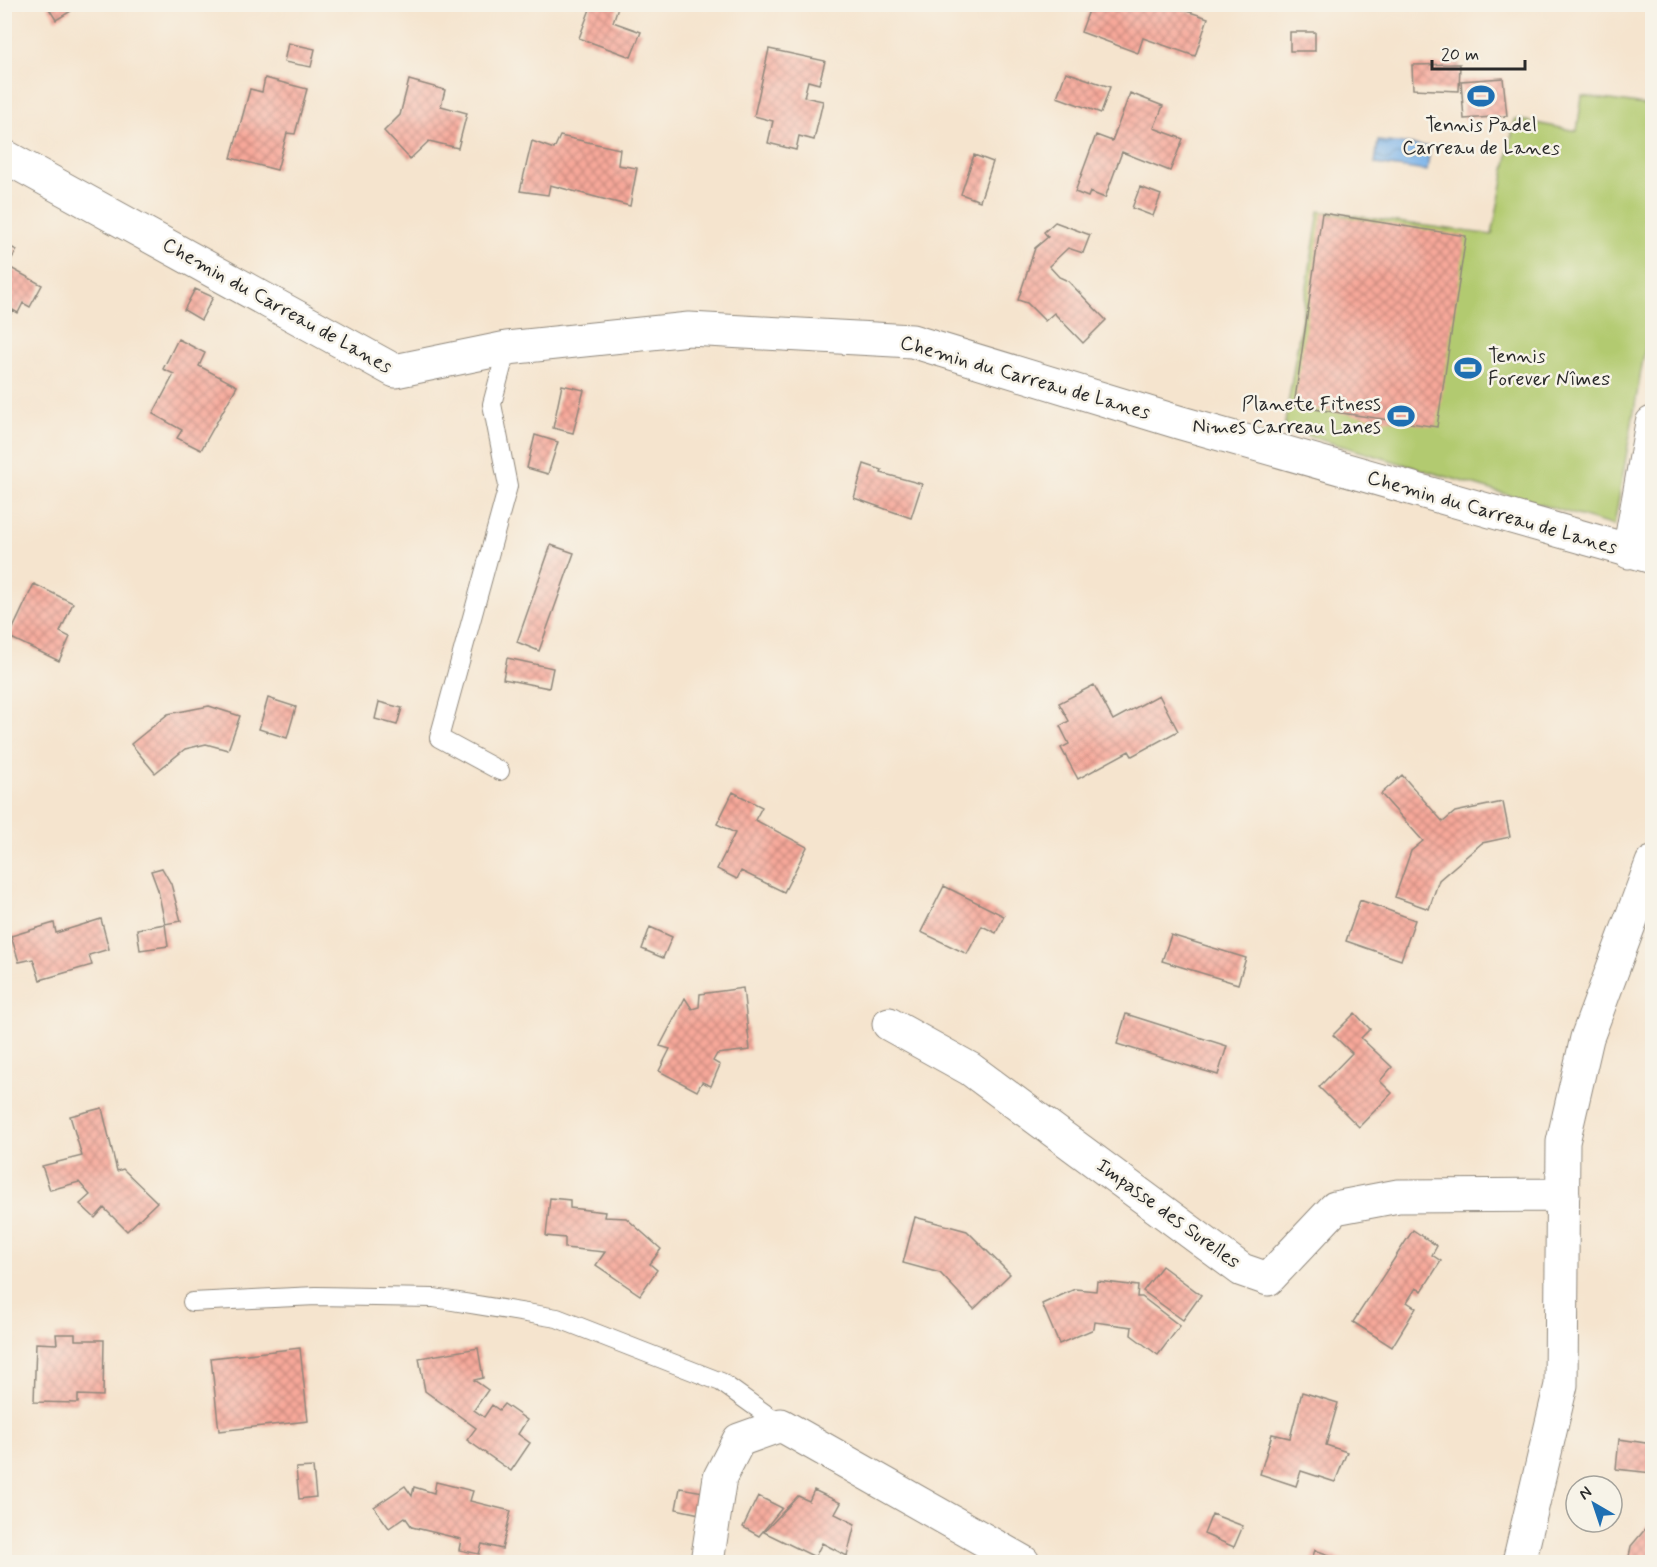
<svg xmlns="http://www.w3.org/2000/svg" width="1657" height="1567" viewBox="0 0 1657 1567" font-family="Mynerve,sans-serif">
  <defs>
    <pattern id="water-waves" width="16" height="10" patternUnits="userSpaceOnUse" patternTransform="scale(1.5)"><rect width="16" height="10" fill="#7ab3ea"/><path d="M0 5q4-4 8 0t8 0" fill="none" stroke="#6492be"/></pattern>
    <pattern id="building-cross-hatch" width="8" height="8" patternUnits="userSpaceOnUse" patternTransform="scale(1.5)"><rect width="8" height="8" fill="#f7a89a"/><path d="M0 0l8 8M0 8l8-8" fill="none" stroke="#c8897e"/></pattern>
  </defs>
  <rect width="100%" height="100%" fill="#f7f3e8"/>
  <filter id="ink" filterUnits="userSpaceOnUse"><feTurbulence type="fractalNoise" baseFrequency=".0167" numOctaves="2"/><feDisplacementMap in="SourceGraphic" scale="12" xChannelSelector="R" yChannelSelector="G"/><feConvolveMatrix kernelMatrix="1 2 1 2 8 2 1 2 1" color-interpolation-filters="sRGB"/></filter>
  <filter id="wash" filterUnits="userSpaceOnUse"><feTurbulence type="fractalNoise" baseFrequency=".008" numOctaves="4" result="noise"/><feDisplacementMap in="SourceGraphic" scale="24" xChannelSelector="R" yChannelSelector="G"/><feGaussianBlur stdDeviation="1.35" result="paint"/><feColorMatrix in="noise" values="0 0 0 0 0 0 0 0 0 0 0 0 0 0 0 0 0 1.4 0 .05"/><feComposite in="paint" operator="in"/></filter>
  <g filter="url(#wash)">
    <rect width="100%" height="100%" fill="#f5e4ce"/>
    <!-- pitch -->
    <path fill="#b2ca6f" stroke="#6e7a4d" stroke-width="1.5" d="M1582 96 1652 106V308L1614 526 1284 429 1319 211 1492 235 1515 119 1577 131Z"/>
    <!-- water -->
    <path fill="url(#water-waves)" stroke="#526f8a" stroke-width="1.5" d="M1378 141 1430 147 1427 171 1375 164Z"/>
    <g id="blocks">
      <!-- building -->
      <path fill="url(#building-cross-hatch)" d="M46 4H67L71 11 56 20Z
        M592 4H619L613 22 641 32 631 57 579 38Z
        M1091 5H1168L1208 18 1195 56 1143 38 1138 53 1081 32Z
        M1290 32H1315V51H1290Z
        M288 43 315 49 311 67 284 62Z
        M769 49 825 61 819 84 808 81 804 97 823 101 814 140 799 136 796 150 768 143 773 121 754 116Z
        M1460 64 1459 91 1413 89 1412 65Z
        M1066 72 1110 87 1101 113 1057 97Z
        M265 78 307 89 295 134 287 133 277 170 231 158 250 89 262 92Z
        M1503 78 1507 116 1464 119 1461 81Z
        M409 80 445 90 441 106 467 113 458 148 429 141 410 159 384 131 400 115Z
        M1130 93 1163 106 1154 128 1183 139 1170 171 1122 152 1105 198 1090 192 1088 197 1075 192 1096 135 1112 141Z
        M560 136 620 149 618 165 637 168 630 206 550 185 548 195 520 191 532 141 554 149Z
        M974 155 993 162 980 201 961 194Z
        M1140 187 1161 195 1153 216 1132 208Z
        M1322 213 1466 236 1437 427 1294 406Z
        M1055 222 1090 235 1083 253 1068 248 1049 266 1059 277 1068 281 1106 320 1083 343 1054 313 1045 321 1027 303 1018 300 1035 248 1048 237 1044 232Z
        M4 244 17 250 7 266 42 285 30 307 23 303 18 313 13 310 4 326Z
        M195 289 213 297 201 320 184 310Z
        M178 339 205 353 199 366 237 386 201 450 177 438 182 430 153 414 174 374 163 369Z
        M562 385 584 390 573 433 553 428Z
        M535 435 558 442 548 474 527 468Z
        M864 464 882 470 881 473 922 484 911 518 854 498Z
        M551 545 574 553 539 651 517 642Z
        M34 584 73 603 60 632 70 637 59 661 9 637Z
        M507 658 553 668 549 688 503 679Z
        M1094 685 1113 720 1159 695 1178 731 1132 756 1129 751 1078 779 1061 748 1069 744 1060 726 1069 721 1059 703Z
        M268 698 296 707 287 738 259 729Z
        M379 702 402 708 397 725 375 719Z
        M209 706 240 716 228 750 206 744 185 749 155 773 131 744 168 714Z
        M1402 775 1443 822 1455 812 1503 802 1510 837 1482 843 1439 880 1429 909 1395 897 1411 851 1423 841 1381 794Z
        M733 792 762 807 755 820 807 847 784 892 741 871 737 879 717 869 735 833 717 824Z
        M162 868 171 884 181 921 165 924 158 890 151 871Z
        M944 886 1004 916 996 933 982 926 967 954 921 932Z
        M1360 900 1415 920 1401 960 1346 941Z
        M101 919 109 949 89 955 92 965 40 980 33 959 19 962 11 936 54 923 56 933Z
        M165 924 168 946 140 950 137 929Z
        M650 927 672 937 663 958 642 949Z
        M1171 935 1246 958 1238 984 1162 961Z
        M743 988 750 1050 717 1054 713 1061 720 1065 711 1086 702 1082 697 1091 659 1071 670 1049 660 1046 685 998 692 1009 699 1007 700 994Z
        M1355 1013 1370 1029 1361 1038 1392 1067 1380 1081 1392 1093 1359 1127 1319 1087 1352 1053 1333 1035Z
        M1126 1014 1227 1046 1218 1075 1117 1044Z
        M102 1108 117 1171 123 1169 157 1202 127 1231 104 1208 95 1218 80 1204 90 1195 79 1182 50 1190 42 1166 82 1156 70 1116Z
        M550 1198 570 1200V1208L605 1212 604 1217 626 1218 661 1249 650 1264 657 1270 640 1295 596 1265 605 1252 565 1248V1238L546 1236Z
        M915 1217 967 1231 1010 1274 974 1309 940 1273 903 1263Z
        M1413 1230 1437 1246 1432 1255 1441 1261 1422 1291 1416 1288 1407 1302 1416 1308 1392 1347 1353 1322Z
        M1162 1266 1201 1295 1183 1320 1143 1291Z
        M1097 1281 1138 1286 1137 1297H1142L1180 1326 1158 1355 1131 1335 1132 1327 1095 1322 1094 1329 1059 1344 1042 1304 1075 1289 1096 1291Z
        M56 1334H75V1340H104L103 1396 78 1395V1403L34 1402 36 1343 57 1344Z
        M300 1348 308 1421 219 1431 211 1358Z
        M478 1348 483 1378 474 1380 488 1390 474 1410 484 1417 492 1405 499 1410 504 1404 527 1420 518 1434 530 1443 511 1471 467 1440 476 1428 425 1391 419 1358Z
        M1302 1392 1338 1403 1326 1445 1347 1452 1335 1482 1301 1471 1296 1486 1260 1474 1272 1434 1290 1438Z
        M1619 1439 1652 1444V1473L1616 1469Z
        M313 1467 316 1497 299 1499 296 1468Z
        M436 1482 473 1491 470 1501 511 1511 502 1549 482 1544 479 1554 459 1550 461 1539 412 1527 405 1517 389 1528 374 1507 405 1486 412 1496 414 1487 434 1493Z
        M680 1488 704 1492 700 1514 676 1509Z
        M814 1490 841 1503 835 1514 855 1524 847 1556 822 1543 815 1557 764 1532 798 1496 809 1501Z
        M758 1496 782 1508 759 1536 743 1527Z
        M1212 1514 1243 1526 1234 1547 1204 1534Z
        M1652 1521V1562H1628L1631 1546Z
        M1315 1550 1349 1562H1311Z"/>
    </g>
  </g>
  <g filter="url(#ink)">
    <use href="#blocks" fill-opacity="0" stroke="#90887c" stroke-width="1.5"/>
    <g fill="none" stroke-linecap="round" stroke-linejoin="round">
      <defs>
        <path id="lane" d="M500 771 439 738 508 486 492 404 507 348
          M192 1302 316 1296 434 1298 557 1318 721 1382 781 1425"/>
        <path id="street" d="M4 156 395 371 507 348 689 329 912 341 1178 422 1652 557
          M1629 552 1652 423
          M889 1024 970 1069 1242 1270 1268 1279 1335 1208 1398 1196 1563 1195
          M707 1562 720 1477 739 1440 781 1425 1023 1562
          M1519 1562 1561 1385 1563 1142 1587 1038 1652 863"/>
      </defs>
      <!-- lane casing -->
      <use href="#lane" stroke="#90887c" stroke-width="20"/>
      <!-- street casing -->
      <use href="#street" stroke="#90887c" stroke-width="35"/>
      <!-- lane -->
      <use href="#lane" stroke="#fff" stroke-width="18"/>
      <!-- street -->
      <use href="#street" stroke="#fff" stroke-width="33"/>
    </g>
  </g>
  <!-- icons -->
  <defs>
    <symbol id="stadium-bare" viewBox="-9 -9 18 18"><path d="M0-5a6.5 5 0 1 0 0 10a6.5 5 0 1 0 0-10ZM-3.5-1.8h7v3.6h-7Z" fill="#1f6fb2" stroke="#f7f3e8" stroke-width="2.5" paint-order="stroke"/></symbol>
  </defs>
  <g fill-rule="evenodd">
    <use href="#stadium-bare" x="1462" y="77" width="38" height="38"/>
    <use href="#stadium-bare" x="1449" y="349" width="38" height="38"/>
    <use href="#stadium-bare" x="1382" y="397" width="38" height="38"/>
  </g>
  <g text-anchor="middle" dominant-baseline="central" stroke-width="5" stroke-linejoin="round" paint-order="stroke">
    <!-- poi labels -->
    <g font-size="20" fill="#2b2b2b" stroke="#f7f3e8">
      <text x="1481" y="125">Tennis Padel<tspan x="1481" dy="23">Carreau de Lanes</tspan></text>
      <text x="1488" y="356" text-anchor="start">Tennis<tspan x="1488" dy="23">Forever Nîmes</tspan></text>
      <text x="1381" y="404" text-anchor="end">Planete Fitness<tspan x="1381" dy="23">Nimes Carreau Lanes</tspan></text>
    </g>
    <!-- street labels -->
    <g font-size="20" fill="#2b2b2b" stroke="#f7f3e8">
      <text transform="translate(277 306) rotate(29)">Chemin du Carreau de Lanes</text>
      <text transform="translate(1025 378) rotate(16)">Chemin du Carreau de Lanes</text>
      <text transform="translate(1492 513) rotate(16)">Chemin du Carreau de Lanes</text>
      <text transform="translate(1168 1214) rotate(36)">Impasse des Surelles</text>
    </g>
  </g>
  <!-- margin -->
  <rect width="1657" height="1567" fill="none" stroke="#f7f3e8" stroke-width="24"/>
  <!-- north arrow -->
  <g transform="translate(1594 1504) rotate(321)"><circle r="28" fill="#f7f3e8" stroke="#a5a39c" stroke-width="1.5"/>
  <path d="M0-4.5L10 22L0 15L-10 22Z" fill="#1f6fb2"/>
  <text y="-9" font-size="16" font-weight="bold" text-anchor="middle" fill="#2b2b2b">N</text>
  </g>
  <!-- scale -->
  <path d="M1432 60v9h93v-9" fill="none" stroke="#2b2b2b" stroke-width="3"/>
  <text x="1441" y="60" font-size="18" fill="#2b2b2b" stroke="#f7f3e8" stroke-width="4.5" paint-order="stroke">20 m</text>
</svg>
